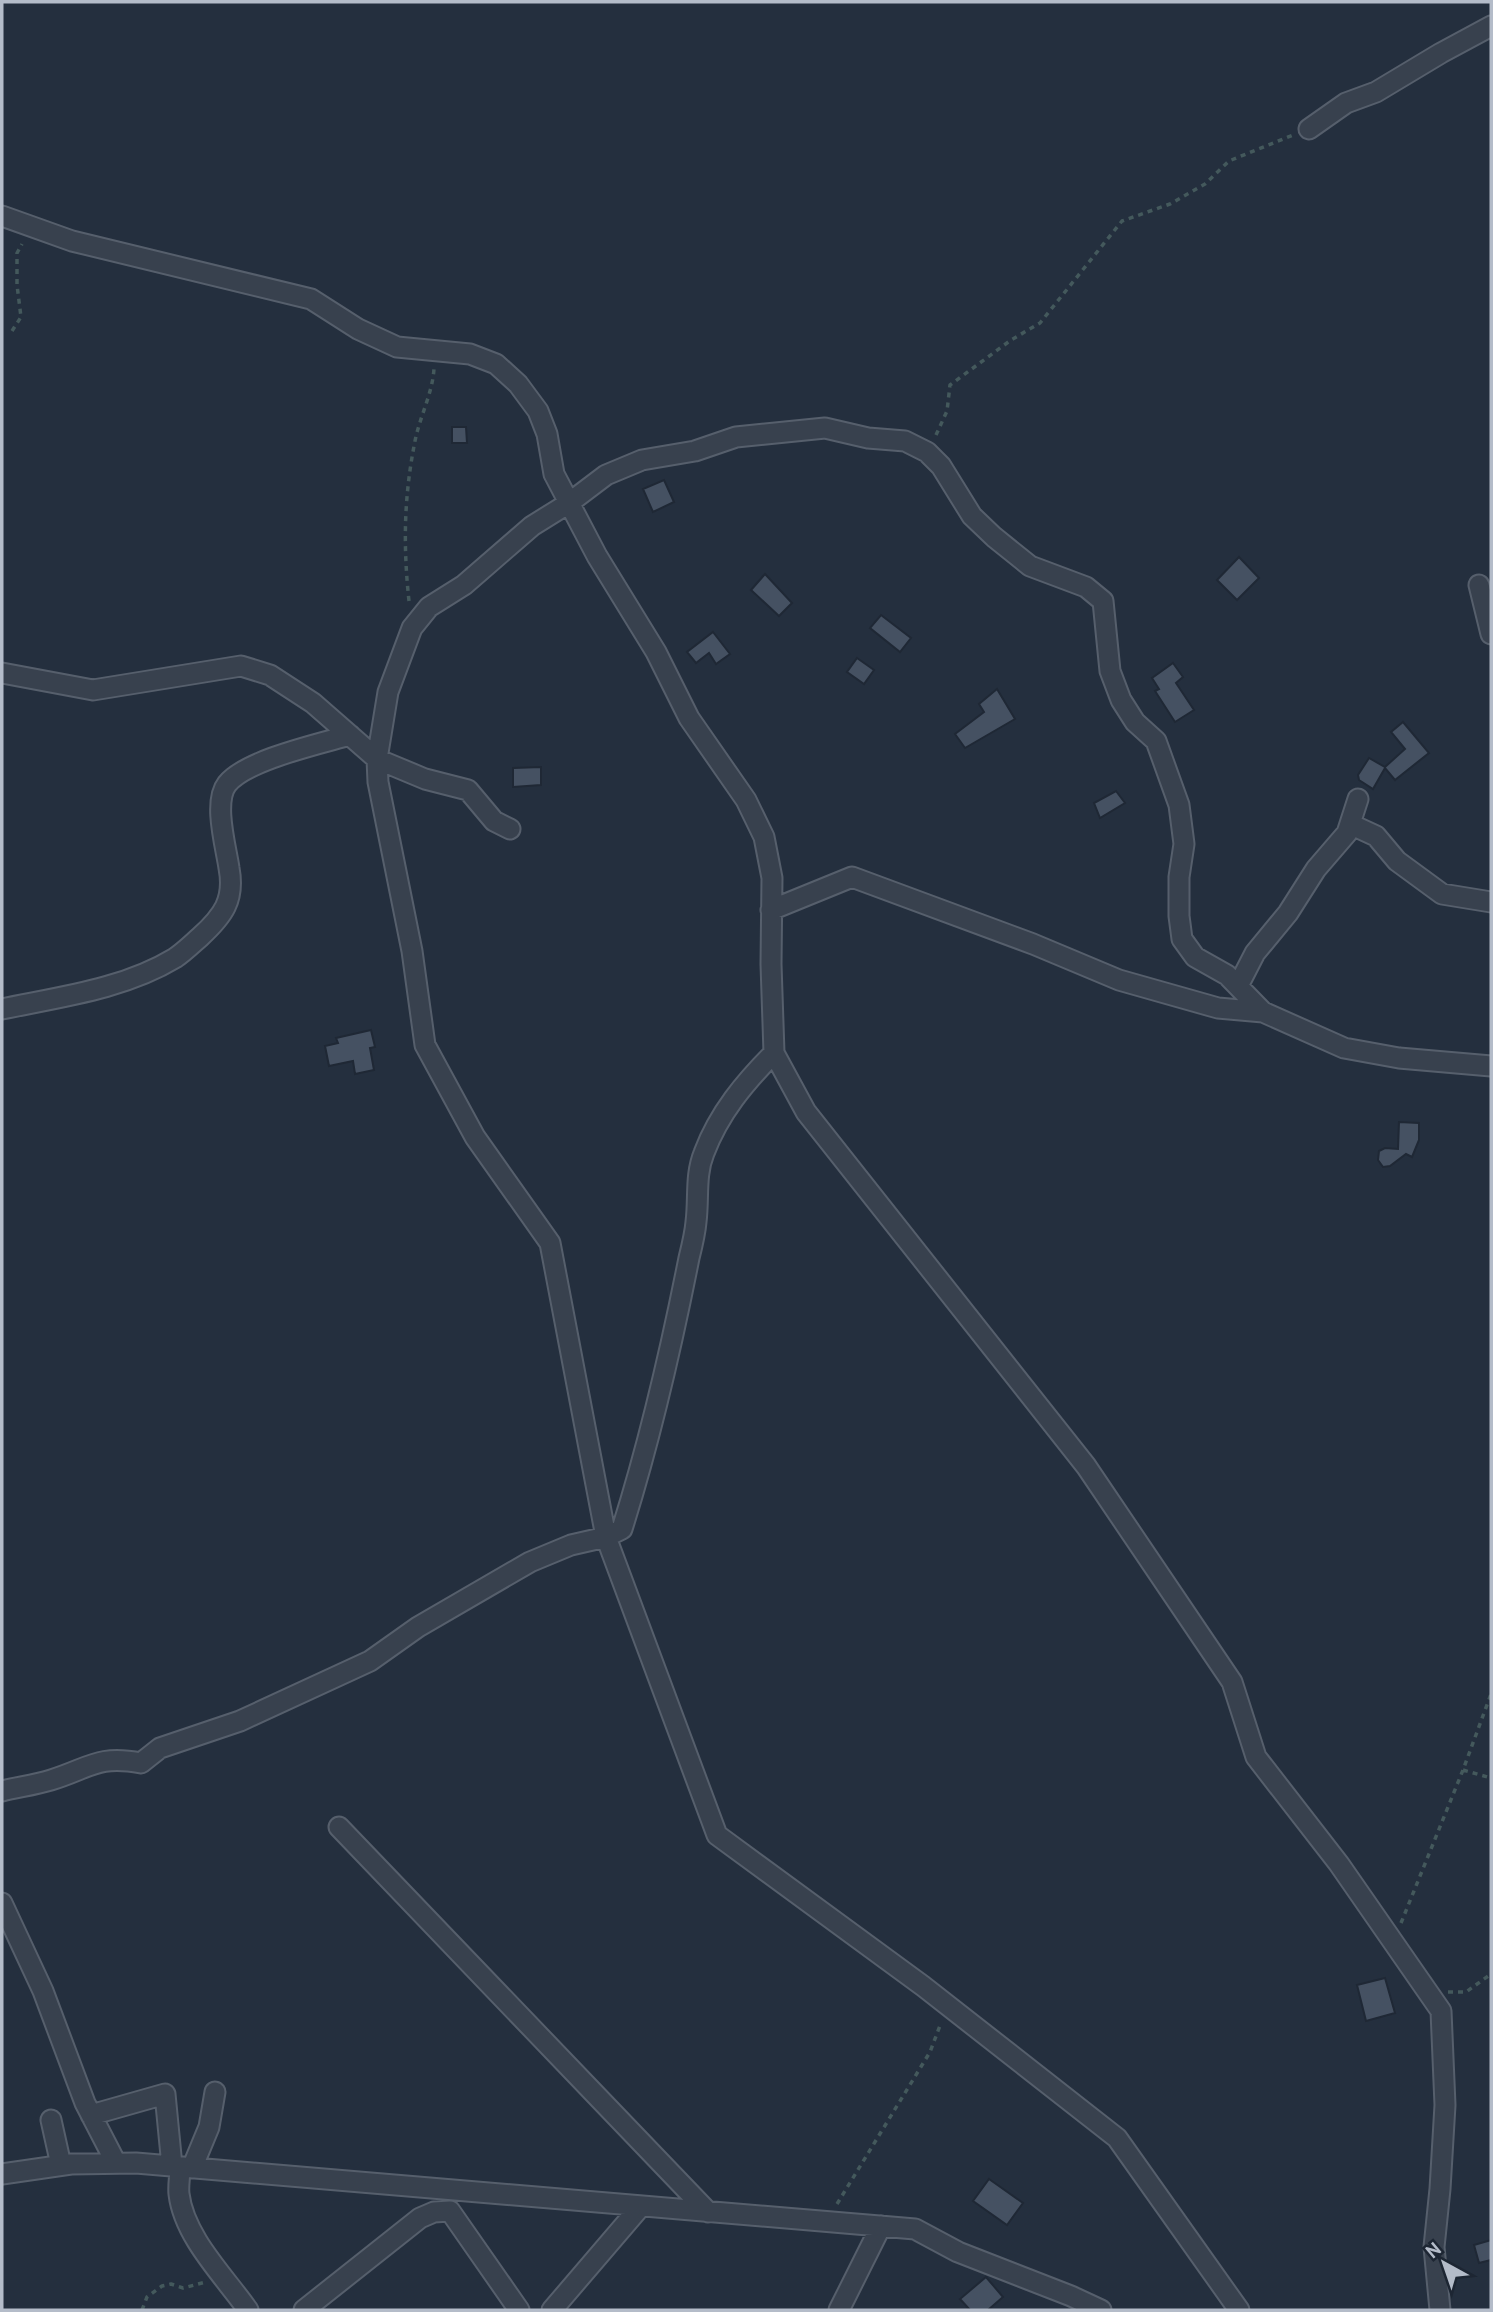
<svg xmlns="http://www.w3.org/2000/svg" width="1493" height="2312" viewBox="0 0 1493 2312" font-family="'PT Sans',sans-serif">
  <rect width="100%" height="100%" fill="#242f3e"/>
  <!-- building -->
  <path fill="#455162" stroke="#1f2835" stroke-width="2" d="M452 427H466L467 443H452Z
    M664 480 674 502 653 512 643 489Z
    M1239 557 1259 578 1237 600 1217 580Z
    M765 574 792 603 779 616 751 590Z
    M881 615 911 638 900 652 870 628Z
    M713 632 730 654 716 664 709 653 696 663 687 652Z
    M857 658 874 670 864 684 847 672Z
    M1173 663 1183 677 1176 683 1194 710 1175 722 1155 691 1159 689 1152 678Z
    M997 689 1015 719 965 748 955 734 984 712 979 704Z
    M1403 722 1429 753 1395 780 1385 768 1373 789 1359 780 1358 775 1369 758 1385 767 1405 749 1391 732Z
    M541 767V785L513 787V768Z
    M1116 791 1125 803 1100 818 1094 803Z
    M371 1030 375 1047 370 1048 374 1070 355 1074 353 1061 329 1066 325 1046 338 1043 336 1038Z
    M1399 1122 1419 1123V1140L1412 1157 1406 1154 1390 1166 1383 1167 1378 1160 1379 1151 1385 1148 1398 1149Z
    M1385 1978 1395 2013 1366 2021 1357 1985Z
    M989 2179 1023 2203 1007 2225 973 2201Z
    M1491 2240V2260L1479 2263 1474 2245Z
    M986 2277 1003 2297 988 2310H970L960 2299Z"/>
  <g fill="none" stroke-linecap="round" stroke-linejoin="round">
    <defs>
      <path id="street" d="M1309 129 1346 103 1376 92 1441 53 1491 26
        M2 216 72 241 311 299 358 329 397 347 470 354 496 364 518 384 538 411 547 434 554 474 597 556 656 652 689 718 746 800 764 837 772 878 771 964 774 1053C745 1082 719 1113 704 1153 695 1175 699 1198 696 1222 695 1234 692 1246 689 1258 671 1349 650 1440 622 1529L606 1537 571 1545 530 1562 418 1627 370 1661 240 1721 160 1748 141 1763C97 1755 90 1768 51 1780 35 1785 18 1787 2 1791
        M1479 585 1491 634
        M2 673 93 690 241 666 270 675 313 703 377 759 425 779 468 790 494 821 510 829
        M1350 824 1376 836 1397 861 1442 894 1491 902
        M771 910 852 877 1033 944 1119 980 1218 1008 1263 1012 1344 1048 1399 1058 1491 1066
        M1238 986 1255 953 1288 913 1316 869 1347 833 1358 799
        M2 1009C60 997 124 989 175 958 184 952 192 944 200 937 223 916 235 900 229 868 226 847 213 802 227 784 246 760 319 744 350 735
        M774 1053 806 1112 1086 1466 1232 1682 1256 1757 1339 1864 1441 2011 1445 2105 1440 2189 1434 2247 1440 2310
        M339 1827 708 2212
        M2 1903 43 1991 85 2103 116 2163
        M91 2115 165 2094 172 2166
        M51 2120 61 2165
        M180 2167C180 2176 178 2186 179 2194 184 2237 225 2277 248 2310
        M192 2168 209 2127 215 2092
        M2 2174 71 2164 136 2163 915 2229 958 2252 1071 2296 1101 2310
        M304 2310 420 2218 434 2212 450 2211 519 2310
        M552 2310 641 2206
        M839 2310 881 2226
        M1239 2310 1117 2138 923 1986 717 1835 606 1537 550 1243 475 1137 425 1045 412 951 378 782 377 759 388 692 412 628 429 607 464 585 532 526 569 503 606 475 642 460 695 451 736 437 825 428 868 438 905 441 927 452 941 466 972 516 994 537 1030 566 1086 587 1103 601 1110 671 1121 700 1135 722 1156 741 1179 805 1184 844 1179 877V916L1182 939 1195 957 1227 975 1263 1012"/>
    </defs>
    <!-- street casing -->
    <use href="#street" stroke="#565f6c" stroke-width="23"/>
    <!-- path -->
    <path stroke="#44595c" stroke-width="3.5" stroke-dasharray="5 5" stroke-linecap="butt" d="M12 331 21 317 17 285V253L22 244
      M936 435 947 411 950 385 1011 340 1040 323 1122 221 1170 204 1205 184 1229 161 1293 135
      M409 601C403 545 404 496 415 441 420 416 433 392 434 368
      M1463 1770 1491 1778
      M1401 1923 1463 1770 1491 1694
      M1448 1992H1466L1491 1974
      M837 2204 930 2052 941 2023
      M142 2310 147 2297 162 2286 171 2284 183 2288 206 2282"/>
    <!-- street -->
    <use href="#street" stroke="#38414e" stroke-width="19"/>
  </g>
  <!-- border -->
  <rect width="1493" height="2312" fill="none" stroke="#b4bcc9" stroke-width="7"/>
  <!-- north arrow -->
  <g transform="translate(1444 2263) rotate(320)" stroke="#1d2633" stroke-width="5" paint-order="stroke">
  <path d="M0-5L12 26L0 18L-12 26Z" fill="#b4bcc9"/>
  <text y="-10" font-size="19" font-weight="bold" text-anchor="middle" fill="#b4bcc9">N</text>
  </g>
</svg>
